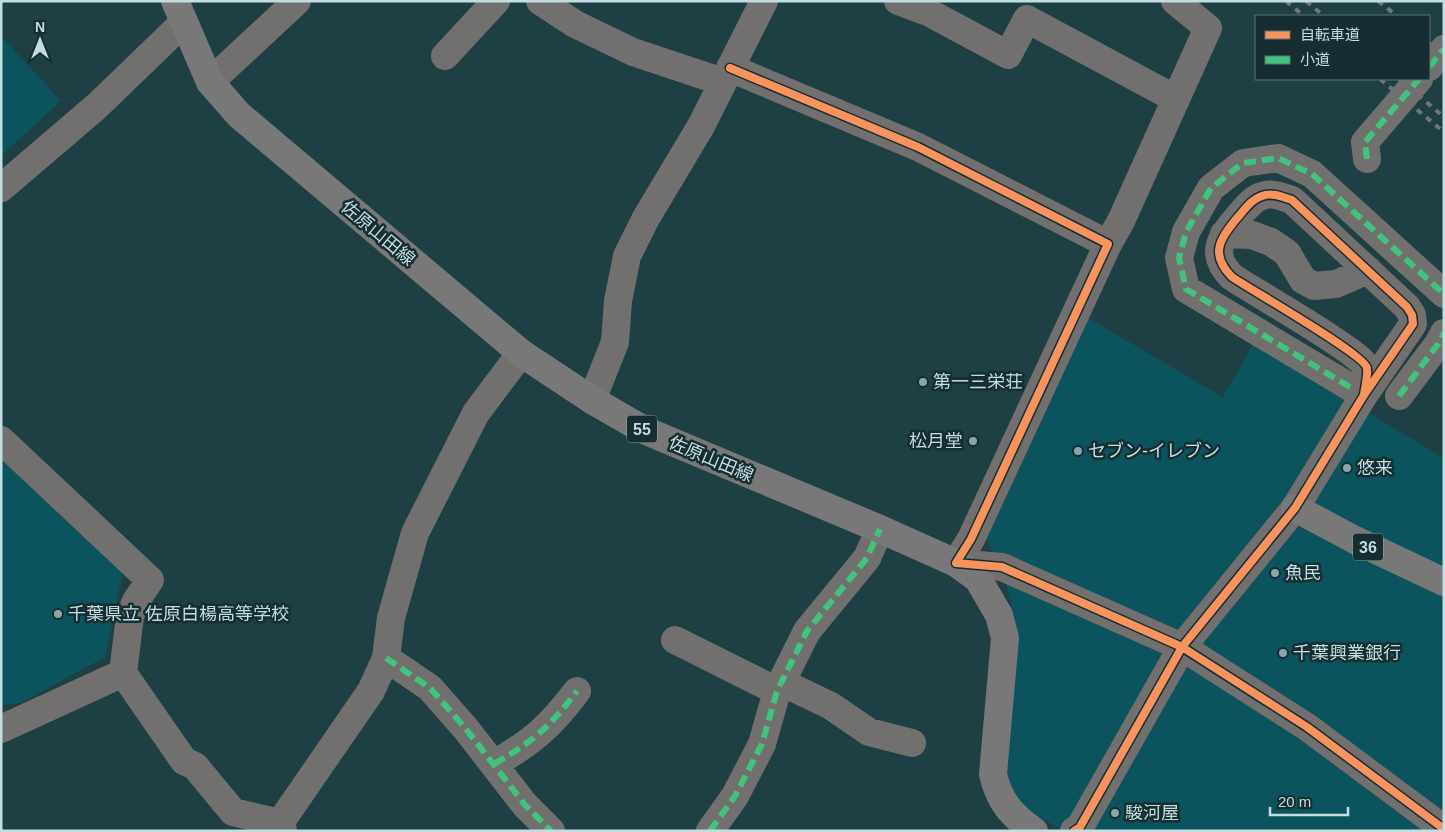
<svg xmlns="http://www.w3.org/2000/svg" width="1445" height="832" viewBox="0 0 1445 832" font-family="Arial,'Noto Sans JP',sans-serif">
  <rect width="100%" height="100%" fill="#1e3f44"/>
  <!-- built -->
  <path fill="#0b545e" d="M1 36 61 101 1 156Z
    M1085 316 1223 397 1253 344 1444 458V831H1064L1021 807 1006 783 1017 629 1006 583 986 538Z
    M1 447 123 572 105 657 21 703 1 705Z"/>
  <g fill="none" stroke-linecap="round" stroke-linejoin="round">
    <!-- minor -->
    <path stroke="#72706f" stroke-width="28" d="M540 1 575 24 633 52 723 82
      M898 1 930 13 1008 55 1027 19 1176 99
      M445 56 496 1
      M730 68 918 147 1108 244 971 539 956 563 1002 567 1182 647 1307 727 1444 829
      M210 82 297 1
      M1 188 97 106 184 22
      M1224 234 1252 235 1271 242 1287 253 1303 280 1314 286 1336 284 1368 270
      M1108 244 1121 221 1208 28 1175 1
      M1350 387 1186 289 1179 258 1186 232 1211 188 1243 163 1278 158 1312 174 1444 294
      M1399 396 1438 344 1444 333
      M592 400 615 342 618 301 627 256 646 218 701 126 764 1
      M1 440 150 580 136 601 130 616 123 673 184 761 195 766 233 812 280 823
      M675 640 777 691 781 682 831 706 869 732 912 743
      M386 658 430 688 466 729 525 805 551 831
      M1 729 123 673
      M494 764C532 742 550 727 577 691
      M283 831 280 823 371 691 386 658 391 618 415 533 476 413 521 353
      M710 831 735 796 762 744 777 691 807 631 867 558 880 529
      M1074 831 1080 827 1182 647 1295 508 1364 395 1413 324 1412 315 1407 307 1292 200C1283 197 1271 192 1262 196 1252 199 1245 209 1238 217 1220 238 1209 254 1232 277 1251 290 1364 354 1367 368 1368 375 1365 387 1364 395"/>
    <!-- major -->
    <path stroke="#777877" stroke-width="28" d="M175 1 210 82 239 115 521 353 592 400 644 430 880 529 956 563 978 579 999 615 1005 638 993 774C999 801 1011 815 1034 831
      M1295 508 1355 540 1444 582"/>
    <!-- rail -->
    <path stroke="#707778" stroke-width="4" stroke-dasharray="6 6" stroke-linecap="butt" d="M1286 1 1304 16
      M1306 1 1324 16
      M1378 1 1397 16
      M1429 43 1444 57
      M1380 79 1444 132
      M1399 79 1444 117"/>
    <!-- minor-bridge -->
    <path stroke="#72706f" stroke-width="28" d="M1429 67 1444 49
      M1367 159 1365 142 1419 79"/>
    <!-- quiet -->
    <path stroke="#40c37c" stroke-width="6" stroke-dasharray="12 6" stroke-linecap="butt" d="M1429 67 1444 49
      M1367 159 1365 142 1419 79
      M1350 387 1186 289 1179 258 1186 232 1211 188 1243 163 1278 158 1312 174 1444 294
      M1399 396 1438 344 1444 333
      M386 658 430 688 466 729 525 805 551 831
      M494 764C532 742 550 727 577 691
      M710 831 735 796 762 744 777 691 807 631 867 558 880 529"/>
    <defs>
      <path id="cycleway" d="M730 68 918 147 1108 244 971 539 956 563 1002 567 1182 647 1307 727 1444 829
        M1074 831 1080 827 1182 647 1295 508 1364 395 1413 324 1412 315 1407 307 1292 200C1283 197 1271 192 1262 196 1252 199 1245 209 1238 217 1220 238 1209 254 1232 277 1251 290 1364 354 1367 368 1368 375 1365 387 1364 395"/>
    </defs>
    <!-- cycleway casing -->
    <use href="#cycleway" stroke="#162d31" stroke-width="11"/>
    <!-- cycleway -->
    <use href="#cycleway" stroke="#f8935d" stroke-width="8"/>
  </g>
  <!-- markers -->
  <g fill="#89a6ab" stroke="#162d31" stroke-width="2">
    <circle cx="923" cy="382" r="5"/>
    <circle cx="973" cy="441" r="5"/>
    <circle cx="1078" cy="451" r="5"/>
    <circle cx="1347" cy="468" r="5"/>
    <circle cx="1275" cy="573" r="5"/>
    <circle cx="58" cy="614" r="5"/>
    <circle cx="1283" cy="653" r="5"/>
    <circle cx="1115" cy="813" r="5"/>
  </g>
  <g text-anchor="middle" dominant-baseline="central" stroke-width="5" stroke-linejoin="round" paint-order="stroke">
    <!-- shield labels -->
    <g fill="#162d31" stroke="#8ea9ae" stroke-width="1">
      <rect x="627" y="415.5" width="30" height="27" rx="4"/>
      <rect x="1353" y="533.5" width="30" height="27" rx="4"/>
    </g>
    <g font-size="16" font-weight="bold" fill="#c2dee3">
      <text x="642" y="429">55</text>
      <text x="1368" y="547">36</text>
    </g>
    <!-- street labels -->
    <g font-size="18" fill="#c2dee3" stroke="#162d31">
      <text transform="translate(378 233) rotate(40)">佐原山田線</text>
      <text transform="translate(711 459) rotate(23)">佐原山田線</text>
    </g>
    <!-- poi labels -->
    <g font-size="18" fill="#c2dee3" stroke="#162d31" text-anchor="start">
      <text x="933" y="382">第一三栄荘</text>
      <text x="963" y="441" text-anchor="end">松月堂</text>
      <text x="1088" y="451">セブン-イレブン</text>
      <text x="1357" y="468">悠来</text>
      <text x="1285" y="573">魚民</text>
      <text x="68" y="614">千葉県立 佐原白楊高等学校</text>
      <text x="1293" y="653">千葉興業銀行</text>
      <text x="1125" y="813">駿河屋</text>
    </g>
  </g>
  <!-- border -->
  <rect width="1445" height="832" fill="none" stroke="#c2dee3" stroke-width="5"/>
  <!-- legend -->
  <rect x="1255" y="15" width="175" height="65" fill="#162d31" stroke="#5b7478"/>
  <rect x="1265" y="31" width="25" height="8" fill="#f8935d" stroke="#5b7478"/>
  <text x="1300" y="40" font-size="15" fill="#c2dee3">自転車道</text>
  <rect x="1265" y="56" width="25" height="8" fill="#40c37c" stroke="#5b7478"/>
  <text x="1300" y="65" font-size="15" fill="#c2dee3">小道</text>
  <!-- north arrow -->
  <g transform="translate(40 40)" stroke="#162d31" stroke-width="4" paint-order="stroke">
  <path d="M0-4L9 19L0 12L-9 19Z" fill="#c2dee3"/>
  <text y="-8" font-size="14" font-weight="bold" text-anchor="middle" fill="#c2dee3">N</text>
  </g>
  <!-- scale -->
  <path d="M1270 807v8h78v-8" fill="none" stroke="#c2dee3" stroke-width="2.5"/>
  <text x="1278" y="807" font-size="15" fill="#c2dee3" stroke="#162d31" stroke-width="4" paint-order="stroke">20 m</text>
</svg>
